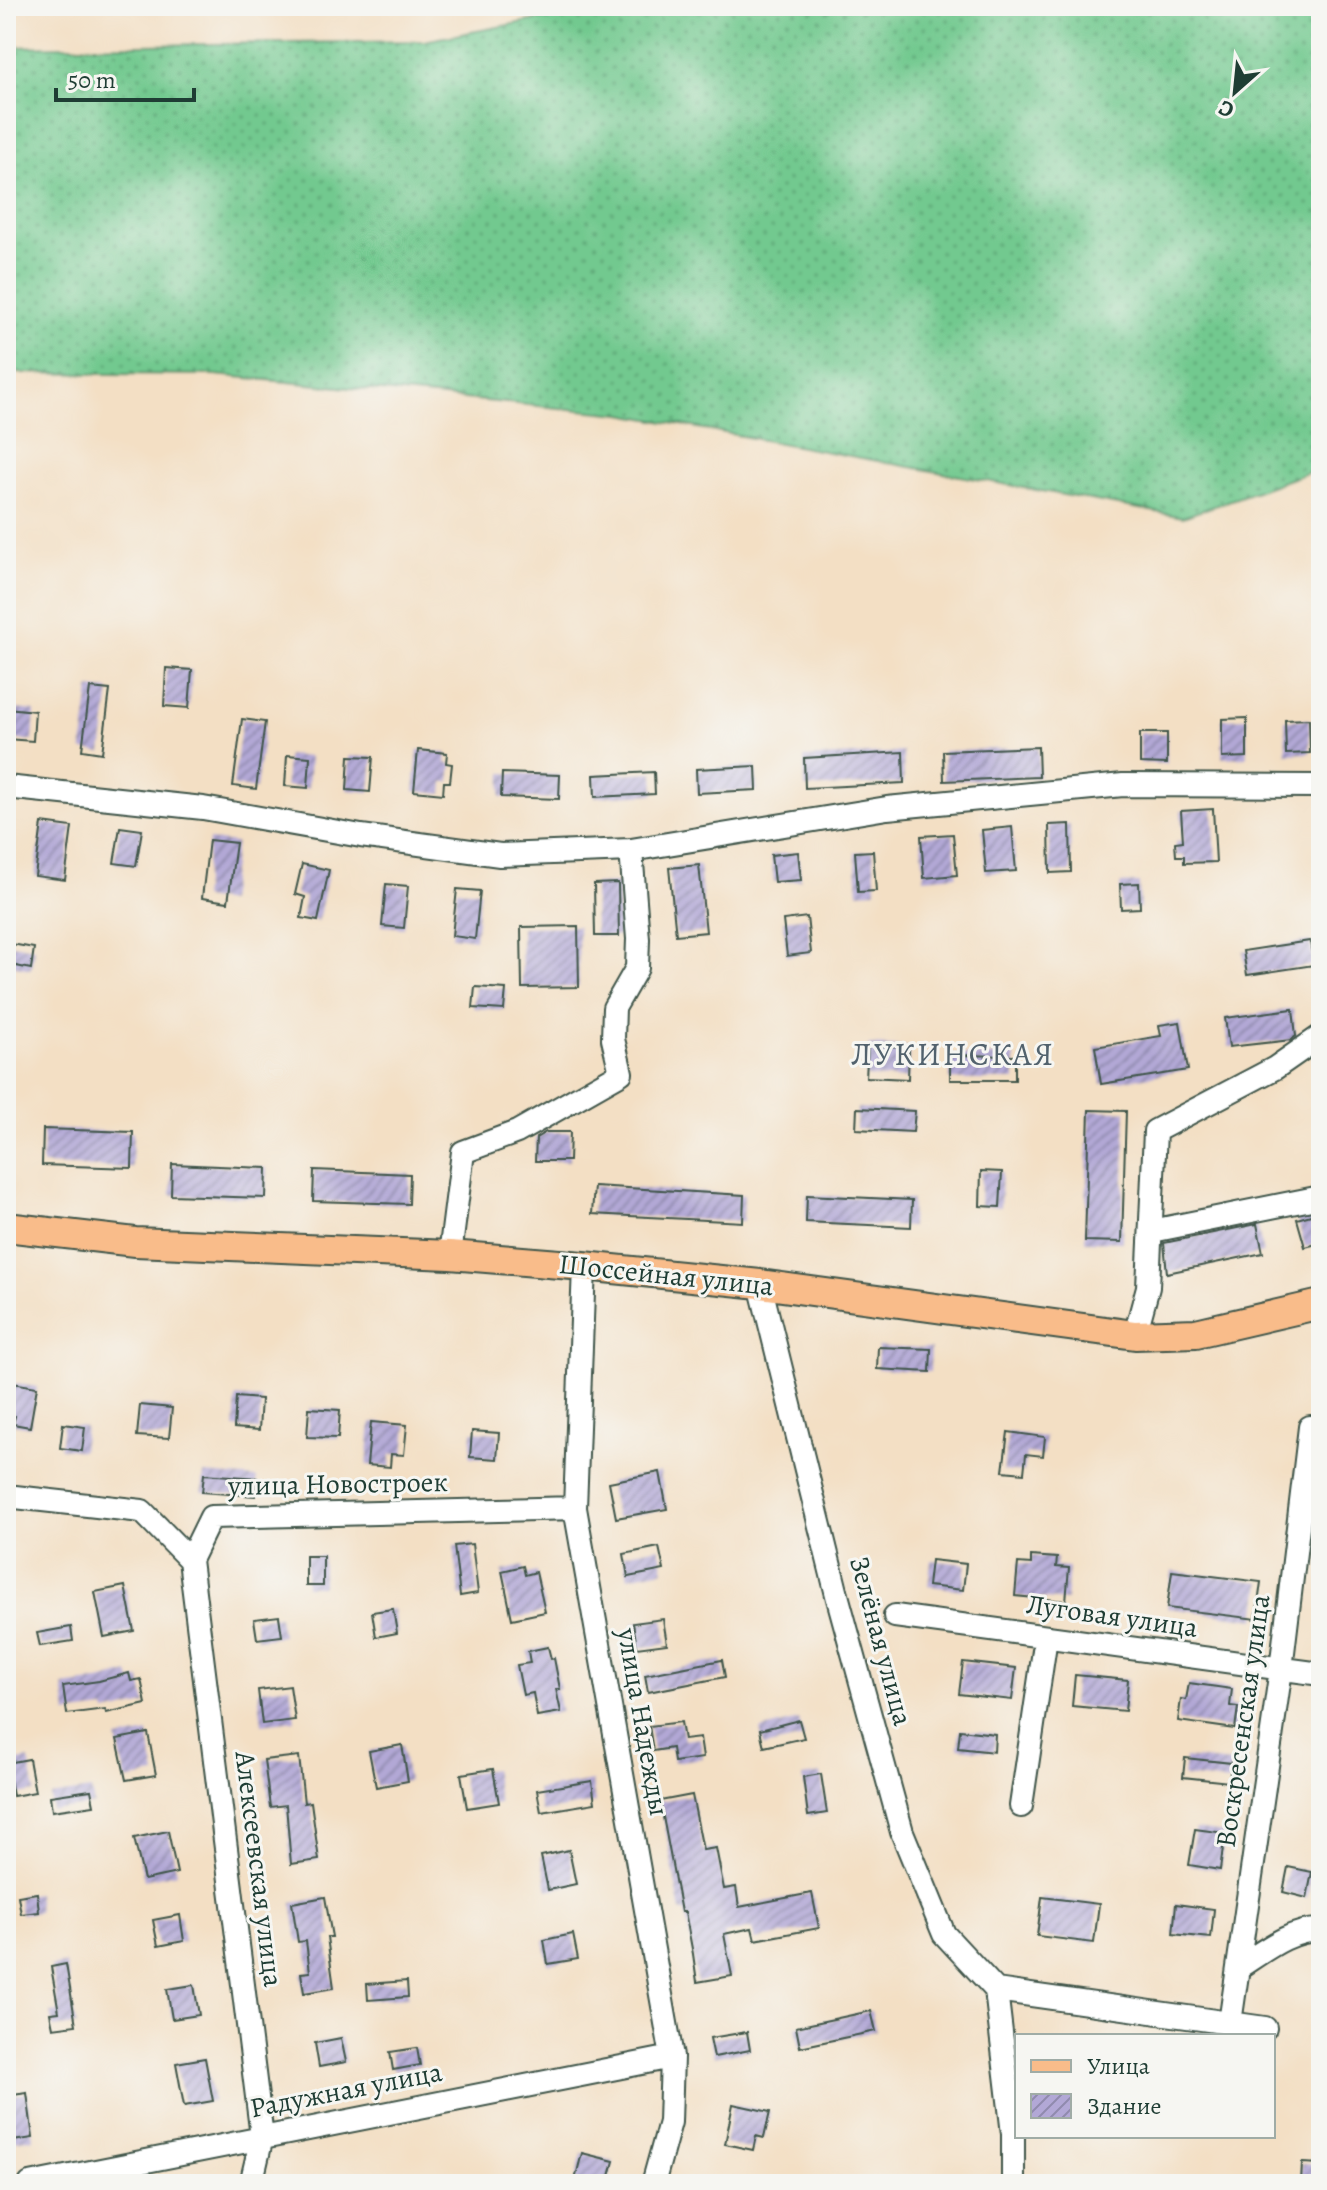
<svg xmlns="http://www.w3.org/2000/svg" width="1327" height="2190" viewBox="0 0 1327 2190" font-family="Alegreya,serif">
  <defs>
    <pattern id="grass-dots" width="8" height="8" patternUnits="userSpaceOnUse" patternTransform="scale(2)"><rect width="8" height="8" fill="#72c98f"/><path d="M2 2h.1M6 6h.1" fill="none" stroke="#5da476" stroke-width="1.8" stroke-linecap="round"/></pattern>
    <pattern id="building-hatch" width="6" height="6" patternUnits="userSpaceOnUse" patternTransform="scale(2)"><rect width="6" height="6" fill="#b2a8d6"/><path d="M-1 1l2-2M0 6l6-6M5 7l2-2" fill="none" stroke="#908aae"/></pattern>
  </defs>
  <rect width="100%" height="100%" fill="#f6f6f2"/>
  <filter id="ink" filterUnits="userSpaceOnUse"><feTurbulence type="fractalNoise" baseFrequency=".0125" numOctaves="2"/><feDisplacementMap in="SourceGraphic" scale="16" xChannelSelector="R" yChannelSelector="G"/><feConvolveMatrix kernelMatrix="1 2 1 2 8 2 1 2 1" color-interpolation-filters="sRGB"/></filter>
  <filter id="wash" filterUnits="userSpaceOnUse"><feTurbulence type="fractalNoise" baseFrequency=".006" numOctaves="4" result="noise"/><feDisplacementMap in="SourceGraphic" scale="32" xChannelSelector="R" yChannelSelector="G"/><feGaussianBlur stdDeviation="1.8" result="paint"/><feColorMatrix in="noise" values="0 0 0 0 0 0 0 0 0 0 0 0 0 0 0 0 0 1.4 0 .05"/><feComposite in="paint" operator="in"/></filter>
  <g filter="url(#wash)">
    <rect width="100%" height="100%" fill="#f3dfc4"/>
    <!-- grass -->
    <path fill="url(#grass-dots)" stroke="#488362" stroke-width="2" d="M609 6H1321V468L1183 517 622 414 215 375 6 373V47L424 41Z"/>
    <g id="blocks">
      <!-- building -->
      <path fill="url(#building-hatch)" d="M166 668 192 670 189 708 164 706Z
        M90 688 110 690 102 753 82 750Z
        M7 708 35 711 33 741 6 739Z
        M1247 718V757L1222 758V719Z
        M242 719 265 722 256 789 233 786Z
        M1309 719 1310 753 1286 754 1285 720Z
        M1140 733H1167V764L1140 763Z
        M1038 747 1039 777 944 781 943 751Z
        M418 750 447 753 446 763 452 764 450 782H444L443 794 414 791Z
        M903 752 904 783 805 788 804 758Z
        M287 755 310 757 308 788 285 786Z
        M349 756 373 757 370 792 347 790Z
        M756 766 757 790 697 793 696 769Z
        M654 772 655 794 595 797 594 775Z
        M502 773 560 775 559 799 501 797Z
        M1213 809 1216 862 1184 863V856H1176L1175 842 1183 841 1181 811Z
        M42 823 72 827 65 880 35 876Z
        M1070 824 1071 872 1050 873 1049 825Z
        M120 827 142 830 136 866 114 863Z
        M1012 827 1016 871 986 873 982 830Z
        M953 834 957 875 924 878 921 836Z
        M209 840 236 843 228 902 202 898Z
        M873 851 876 891 858 892 855 852Z
        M798 852 801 880 774 882 771 855Z
        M302 864 329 870 318 921 301 918 305 897 295 894Z
        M699 865 706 932 676 935 669 868Z
        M618 883 619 936H595L594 884Z
        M1139 883 1140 908 1121 909 1120 884Z
        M386 884 408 886 404 928 382 926Z
        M457 889 480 891 475 939 452 936Z
        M807 917 811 953 787 956 783 920Z
        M578 926 579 987 522 988 521 927Z
        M1310 941 1314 965 1247 975 1243 951Z
        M6 943 34 948 31 969 6 964Z
        M475 987 506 989 504 1010 473 1008Z
        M1293 1009 1296 1036 1291 1040 1229 1047 1225 1018Z
        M1180 1022 1188 1070 1101 1084 1095 1047 1161 1036 1159 1025Z
        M868 1045 909 1047 908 1079 866 1077Z
        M950 1055 1015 1056V1080H950Z
        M857 1108 915 1111 913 1132 856 1129Z
        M1089 1110 1126 1111 1122 1242 1085 1241Z
        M43 1129 133 1132 132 1168 42 1165Z
        M546 1132H570L569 1161H535L536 1138Z
        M172 1164 267 1168 266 1198 171 1195Z
        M314 1170 410 1174 409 1204 313 1201Z
        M981 1171 1002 1172 1000 1207 980 1206Z
        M594 1186 744 1195 743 1222 592 1214Z
        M807 1195 912 1200 911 1227 806 1222Z
        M1321 1212V1243L1305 1247 1297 1219Z
        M1257 1224 1263 1253 1167 1273 1164 1243Z
        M878 1347 931 1349 930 1372 877 1369Z
        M6 1382 37 1387 30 1427 13 1424 15 1416 6 1414Z
        M236 1397 261 1399 259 1430 234 1428Z
        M140 1405 172 1408 169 1438 137 1436Z
        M309 1408 340 1410 338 1438 307 1437Z
        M371 1422 407 1425 404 1455 391 1454 390 1467 367 1465Z
        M63 1424 85 1427 82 1451 60 1448Z
        M472 1431 499 1433 497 1459 470 1457Z
        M1008 1432 1045 1437 1043 1456 1026 1454 1024 1473 1003 1471Z
        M660 1472 667 1509 616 1518 609 1482Z
        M204 1474 257 1478 256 1496 202 1492Z
        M472 1544 478 1593 460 1596 454 1546Z
        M659 1547 664 1570 628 1577 624 1554Z
        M306 1556H323V1586H306Z
        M1031 1556 1057 1558 1056 1567 1069 1568 1066 1601 1015 1596 1018 1563 1031 1564Z
        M931 1560 966 1564 963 1590 928 1586Z
        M523 1566 525 1575 536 1572 545 1612 512 1619 502 1571Z
        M1172 1571 1261 1582 1256 1619 1167 1608Z
        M125 1586 134 1631 104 1637 95 1592Z
        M393 1609 397 1633 376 1637 372 1612Z
        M279 1616 282 1636 257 1639 254 1619Z
        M663 1619 667 1644 637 1648 633 1623Z
        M71 1627 73 1641 40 1646 37 1633Z
        M548 1647 551 1659 554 1658 560 1689H556L561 1712 537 1716 533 1693 523 1695 517 1665 530 1663 528 1651Z
        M722 1660 725 1677 648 1692 645 1675Z
        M963 1662 1016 1668 1012 1700 959 1694Z
        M129 1673 131 1681 141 1679 146 1704 106 1713 105 1709 67 1714 63 1686 99 1681Z
        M1075 1675 1128 1680 1125 1711 1072 1706Z
        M1189 1683 1232 1689 1230 1706 1238 1707 1235 1729 1178 1721 1181 1699 1186 1700Z
        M290 1686 295 1720 262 1724 258 1690Z
        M799 1720 804 1738 764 1747 760 1730Z
        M681 1722 684 1740 700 1738 703 1758 674 1762 672 1748 653 1751 649 1726Z
        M960 1730 995 1734 994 1752 958 1748Z
        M148 1733 156 1775 126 1780 117 1739Z
        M402 1745 408 1781 376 1787 369 1751Z
        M299 1756 304 1803 311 1802 319 1860 291 1864 286 1805 270 1807 264 1760Z
        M1185 1758 1231 1763 1229 1782 1183 1777Z
        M29 1759 35 1792 13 1796 7 1763Z
        M493 1769 499 1803 467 1808 461 1774Z
        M821 1774 827 1813 808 1816 803 1777Z
        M592 1781 595 1803 541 1812 537 1790Z
        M91 1790 94 1805 52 1811 50 1796Z
        M692 1795 703 1850 716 1848 724 1889 736 1887 739 1907 812 1893 819 1928 755 1940 752 1928 724 1934 732 1976 697 1982 693 1954 685 1912H681L660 1801Z
        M1195 1829 1225 1833 1220 1870 1189 1865Z
        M168 1831 177 1873 144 1880 134 1838Z
        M569 1850 576 1884 548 1890 541 1856Z
        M1288 1867 1312 1872 1307 1898 1283 1892Z
        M37 1893 39 1912 21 1914 18 1896Z
        M325 1897 332 1937H327L334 1988 304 1993 301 1973 310 1972 306 1941 298 1942 292 1903Z
        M1042 1897 1099 1904 1094 1943 1037 1936Z
        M1176 1904 1214 1909 1211 1938 1173 1934Z
        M180 1915 184 1941 158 1946 153 1920Z
        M573 1934 578 1959 548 1964 544 1940Z
        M66 1964 76 2025 53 2028 50 2013 59 2012 51 1967Z
        M407 1981 408 1997 368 2000 367 1984Z
        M194 1985 199 2015 172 2019 167 1989Z
        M871 2011 876 2031 800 2047 796 2027Z
        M747 2032 750 2050 714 2057 710 2038Z
        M341 2038 346 2062 319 2067 315 2043Z
        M417 2048 420 2065 393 2070 390 2052Z
        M205 2058 213 2101 184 2106 176 2063Z
        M27 2093 33 2138 6 2142V2096Z
        M733 2104 770 2112 764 2138 756 2136 753 2150 725 2144Z
        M582 2153 614 2161 608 2184H574Z
        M1302 2163 1321 2164V2184H1301Z"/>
    </g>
  </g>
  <g filter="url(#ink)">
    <use href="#blocks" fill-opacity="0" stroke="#3f554a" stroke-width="2"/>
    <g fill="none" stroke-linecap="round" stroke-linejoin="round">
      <defs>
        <path id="minor" d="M6 787 203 808 361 836 500 855 631 850 887 808 1123 785 1321 786
          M1152 1231 1321 1197
          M450 1255 463 1152 517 1132 621 1073 613 1039 614 1008 637 968 638 939 631 850
          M584 1266 575 1508 672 2057 670 2122 653 2184
          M760 1284 837 1595 902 1832 944 1934 996 1990 1013 2134V2184
          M1135 1335 1148 1287 1155 1131 1275 1068 1321 1036
          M6 1496 142 1511 190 1560 211 1517 575 1508
          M190 1560 262 2137 251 2184
          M895 1616 1321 1674
          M1021 1806 1046 1637
          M1239 1967C1264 1951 1291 1929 1321 1930
          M996 1990 1265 2028
          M1230 2023 1281 1669 1310 1427
          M30 2184 672 2057"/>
        <path id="major" d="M6 1227 135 1242 450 1255 584 1266 760 1284 1135 1335 1196 1333 1321 1304"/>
      </defs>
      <!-- minor casing -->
      <use href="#minor" stroke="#3f554a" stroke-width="26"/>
      <!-- major casing -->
      <use href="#major" stroke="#3f554a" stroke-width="32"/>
      <!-- minor -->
      <use href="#minor" stroke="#fff" stroke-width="22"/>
      <!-- major -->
      <use href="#major" stroke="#f9bc8a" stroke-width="28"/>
    </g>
  </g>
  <g text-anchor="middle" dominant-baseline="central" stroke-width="6" stroke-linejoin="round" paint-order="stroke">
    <!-- street labels -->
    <g font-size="28" fill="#1f3d34" stroke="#f6f6f2">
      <text transform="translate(666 1275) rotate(6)">Шоссейная улица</text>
      <text transform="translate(338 1484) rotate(-1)">улица Новостроек</text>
      <text transform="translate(1112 1616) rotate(8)">Луговая улица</text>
      <text transform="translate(881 1641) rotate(75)">Зелёная улица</text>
      <text transform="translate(1243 1721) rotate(-82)">Воскресенская улица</text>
      <text transform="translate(643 1722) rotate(80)">улица Надежды</text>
      <text transform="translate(259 1869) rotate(83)">Алексеевская улица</text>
      <text transform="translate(346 2090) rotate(-11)">Радужная улица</text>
    </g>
    <!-- quarter labels -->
    <g font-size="32" letter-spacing="2" fill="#52626d" stroke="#f6f6f2">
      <text x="953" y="1054">ЛУКИНСКАЯ</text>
    </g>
  </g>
  <!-- margin -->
  <rect width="1327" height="2190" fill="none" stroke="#f6f6f2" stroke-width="32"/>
  <!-- legend -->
  <rect x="1015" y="2034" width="260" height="104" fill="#f6f6f2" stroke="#a0aca6" stroke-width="2"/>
  <rect x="1031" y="2060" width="40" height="12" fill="#f9bc8a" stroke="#a0aca6" stroke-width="2"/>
  <text x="1087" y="2074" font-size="24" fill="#1f3d34">Улица</text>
  <rect x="1031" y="2094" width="40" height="24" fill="url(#building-hatch)" stroke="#a0aca6" stroke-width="2"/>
  <text x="1087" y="2114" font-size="24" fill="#1f3d34">Здание</text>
  <!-- north arrow -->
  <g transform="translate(1235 92) rotate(207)" stroke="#f6f6f2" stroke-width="6" paint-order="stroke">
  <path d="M0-6L14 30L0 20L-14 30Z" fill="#1f3d34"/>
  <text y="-12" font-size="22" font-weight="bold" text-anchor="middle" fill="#1f3d34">С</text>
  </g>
  <!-- scale -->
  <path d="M56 88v12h138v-12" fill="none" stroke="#1f3d34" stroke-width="4"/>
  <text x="68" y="88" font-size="24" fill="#1f3d34" stroke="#f6f6f2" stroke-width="6" paint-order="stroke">50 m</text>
</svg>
